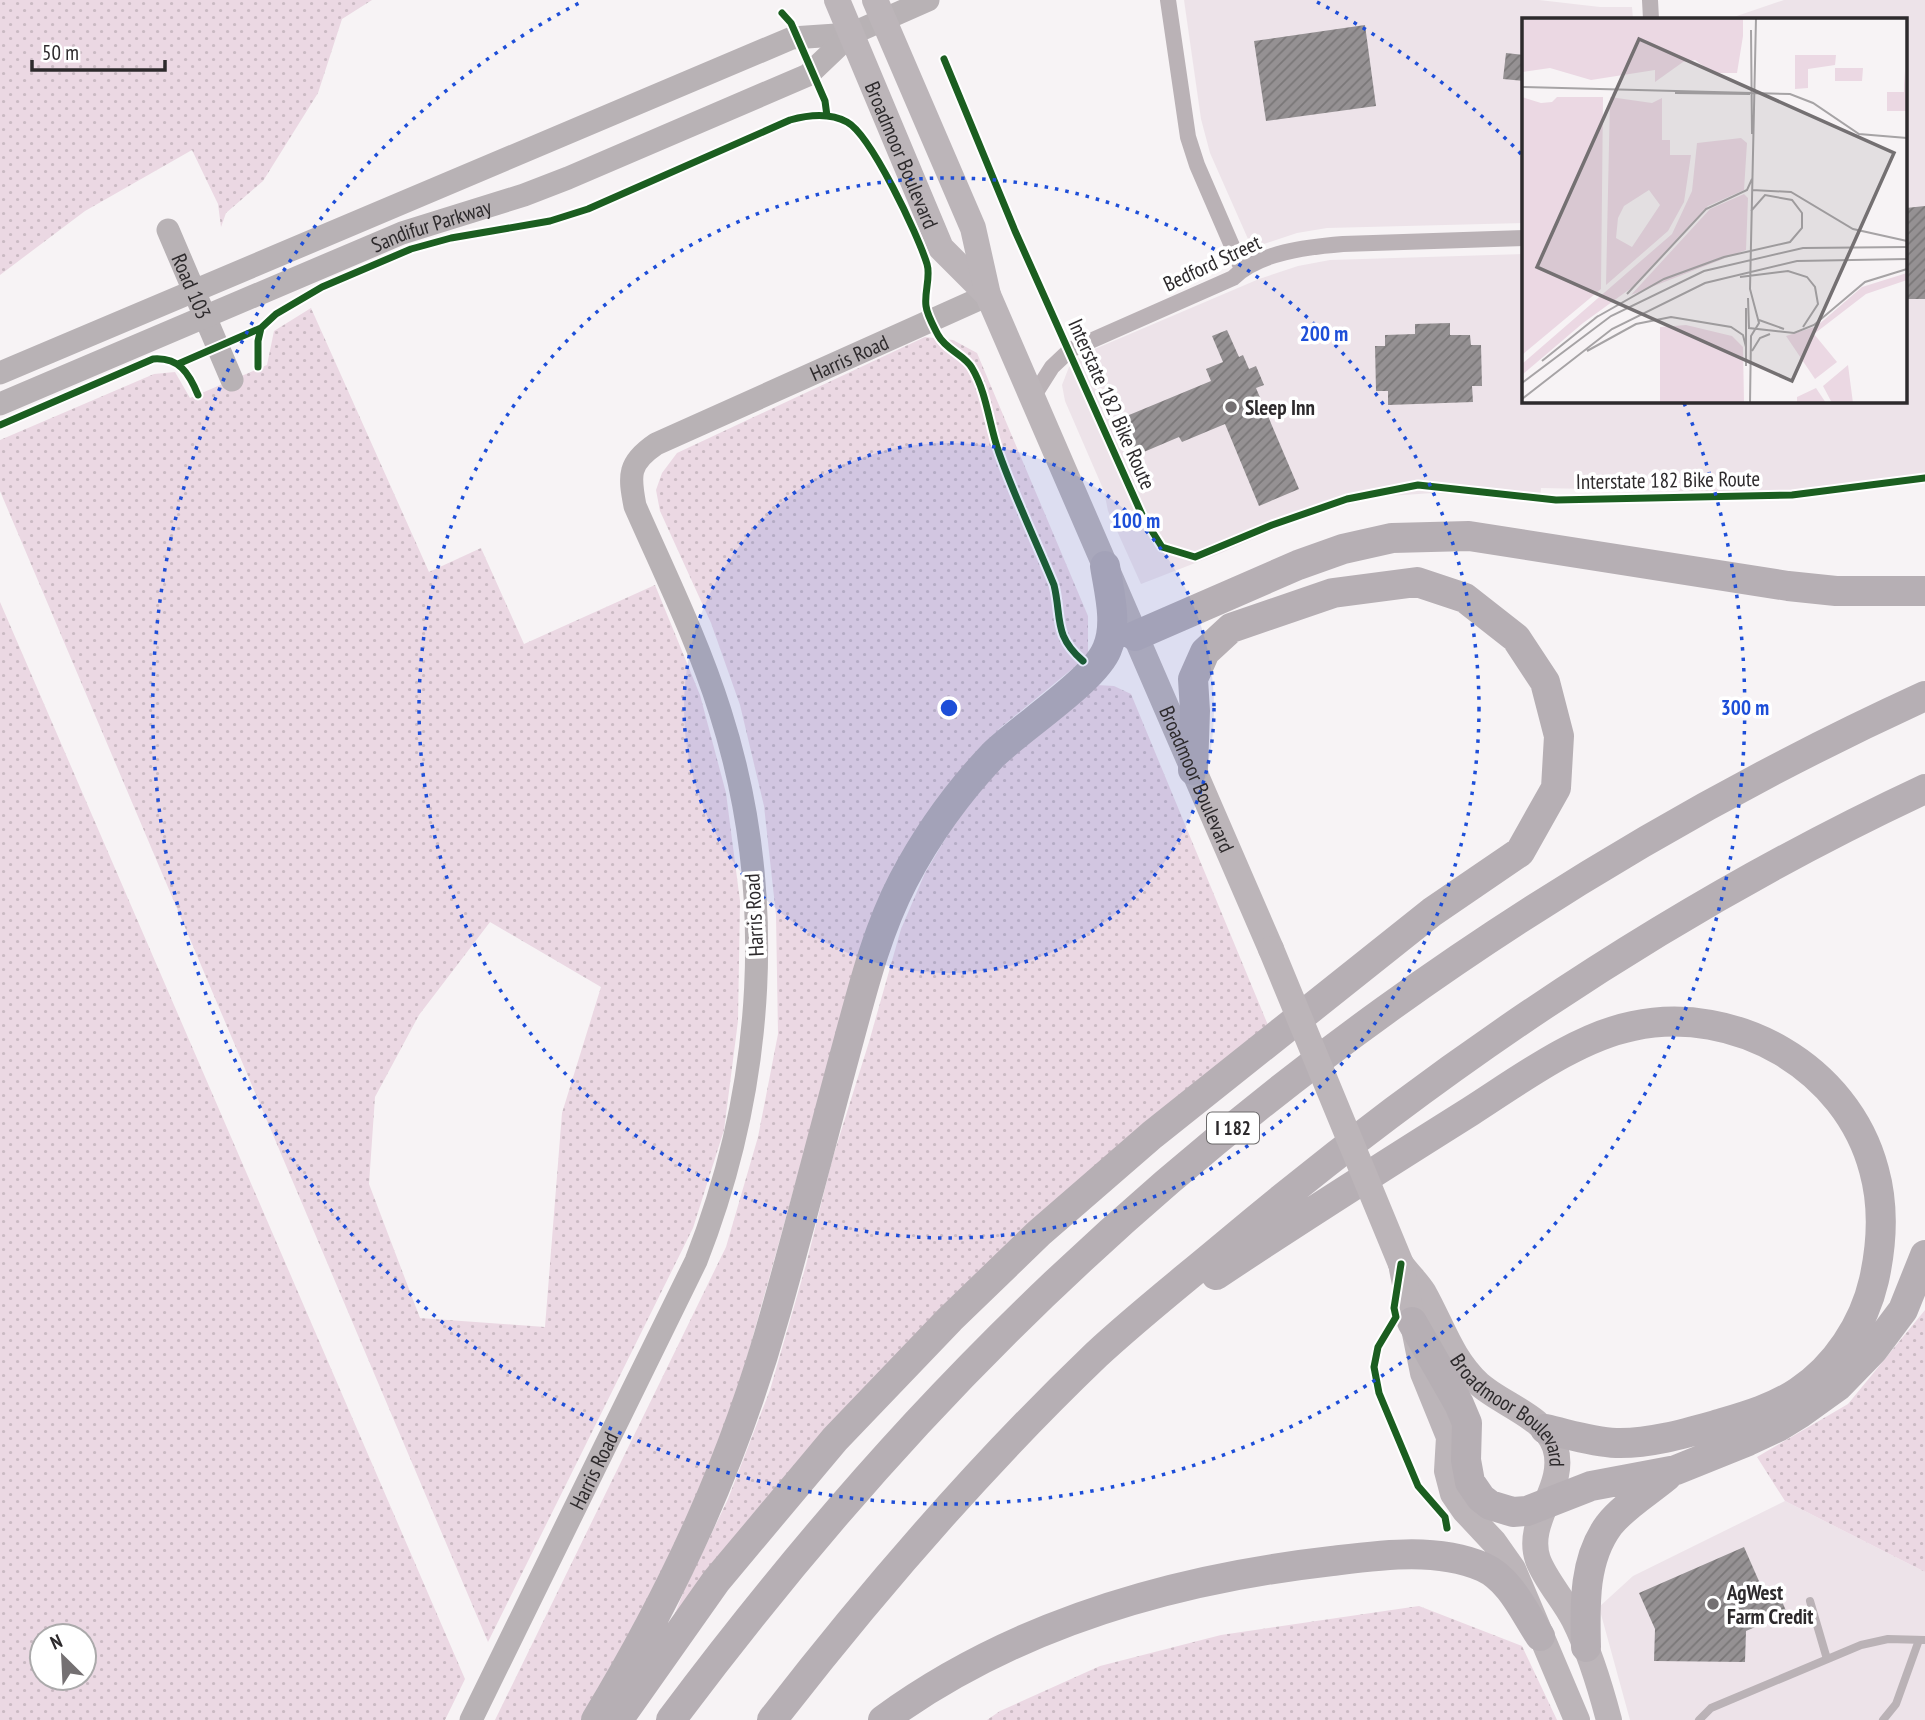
<svg xmlns="http://www.w3.org/2000/svg" width="1925" height="1720" viewBox="0 0 1925 1720" font-family="'PT Sans Narrow',sans-serif">
  <defs>
    <pattern id="grass-dots" width="8" height="8" patternUnits="userSpaceOnUse" patternTransform="scale(1.75)"><rect width="8" height="8" fill="#ebd8e3"/><path d="M2 2h.1M6 6h.1" fill="none" stroke="#cabac3" stroke-width="1.8" stroke-linecap="round"/></pattern>
    <pattern id="building-hatch" width="6" height="6" patternUnits="userSpaceOnUse" patternTransform="scale(1.75)"><rect width="6" height="6" fill="#959193"/><path d="M-1 1l2-2M0 6l6-6M5 7l2-2" fill="none" stroke="#7a7778"/></pattern>
  </defs>
  <rect width="100%" height="100%" fill="#f7f3f5"/>
  <!-- built -->
  <path fill="#ede3e9" d="M1184 0H1539L1600 7H1632L1633 19H1524V223L1327 228 1297 233 1252 248 1210 153 1201 119Z
    M1784 0H1925V474L1777 493 1541 488 1540 499 1433 493 1374 497 1293 522 1221 553 1141 584 1108 511 1104 491 1065 401 1062 385 1069 367 1083 354 1259 279 1298 266 1330 260 1524 254V401H1906V19H1728Z
    M1785 1501 1925 1572V1720H1630L1599 1607 1633 1576Z"/>
  <!-- grass -->
  <path fill="url(#grass-dots)" fill-rule="evenodd" d="M0 0H372L342 19 318 93 263 181 226 213 221 227 218 204 192 150 85 211 0 275Z
    M311 308 429 572 481 548 524 644 655 585 700 695 726 793 740 901 738 1021 724 1130 693 1228 488 1642 0 491V440L154 374 175 372 190 398 267 365 274 331ZM490 922 601 987 562 1113 545 1327 420 1318 369 1184 375 1097 419 1015Z
    M925 337 953 340 977 353 1088 616V656L1000 728 943 791 845 1005 728 1426 667 1569 581 1720H495L726 1247 758 1137 778 1034 776 915 764 806 740 705 711 623 660 511 656 490 662 473 677 453Z
    M0 602 465 1679 445 1720H0ZM42 1636H84V1678H42Z
    M1097 685 1114 686 1131 694 1270 1030 1122 1148 668 1631 684 1591 728 1499 770 1390 806 1265 832 1160 869 1042 901 929 925 873 957 819 993 771Z
    M1925 1310V1572L1785 1501 1757 1457 1848 1404Z
    M1419 1606 1522 1646 1557 1720H987L1000 1711 1100 1666 1221 1635Z"/>
  <!-- building -->
  <path fill="url(#building-hatch)" d="M1365 25 1376 106 1266 121 1254 41Z
    M1506 53 1524 55V81L1503 79Z
    M1925 206V299H1906V208Z
    M1450 323V335H1470L1471 345H1481L1482 386H1472L1473 402 1388 405V391H1376L1375 346H1385V335L1415 334V324Z
    M1227 330 1239 357 1243 355 1249 369 1256 366 1264 385 1256 388 1299 489 1259 506 1225 424 1182 442 1179 437 1132 457 1117 420 1211 381 1206 369 1223 362 1212 336Z
    M1744 1547 1765 1595 1777 1590 1787 1613 1746 1631 1745 1662 1654 1661 1655 1629 1639 1593Z"/>
  <g fill="none" stroke-linecap="round" stroke-linejoin="round">
    <!-- lane -->
    <path stroke="#bab2b6" stroke-width="8" d="M1810 1601 1827 1659
      M1699 1720 1711 1708 1861 1645 1888 1639 1925 1640
      M1883 1720 1896 1704 1919 1640"/>
    <!-- street -->
    <path stroke="#bab2b6" stroke-width="16" d="M1168 0 1188 137 1197 165 1242 269
      M1650 0 1651 19
      M1033 397 1052 367 1070 350 1233 278C1259 252 1308 247 1343 244L1524 238"/>
    <!-- secondary -->
    <g stroke="#b8b2b5" stroke-width="23">
      <path id="s1" d="M168 230 232 380"/>
      <path d="M0 373 792 38 851 34 928 0"/>
      <path id="s2" d="M0 404 402 233 524 195 568 178 808 75 851 34"/>
      <path id="s3" d="M471 1720 696 1261C765 1085 778 892 720 711 698 641 665 574 635 506 629 475 628 463 656 444L988 295"/>
    </g>
    <!-- primary -->
    <g stroke="#bcb5b9" stroke-width="26">
      <path id="s4" d="M837 0 941 248 988 295"/>
      <path id="s5" d="M875 0 973 228 988 295 1271 949"/>
      <path id="s6" d="M1401 1264C1408 1274 1418 1283 1424 1293 1442 1325 1451 1358 1479 1384 1501 1404 1545 1417 1555 1447 1568 1487 1524 1520 1538 1560 1546 1581 1564 1600 1574 1620 1590 1652 1600 1686 1609 1720"/>
      <path d="M1402 1269 1423 1373 1449 1437 1447 1471 1453 1494 1464 1510 1494 1542 1513 1569 1577 1720"/>
    </g>
    <!-- highway -->
    <path stroke="#b6afb4" stroke-width="30" d="M1135 636 1298 565 1343 549 1392 538 1469 536 1788 586 1836 591H1925
      M1216 1275C1300 1219 1385 1165 1471 1111 1518 1081 1577 1037 1633 1026 1735 1004 1847 1067 1874 1170 1884 1206 1882 1244 1874 1280 1864 1324 1836 1367 1798 1392 1774 1408 1746 1416 1719 1424 1687 1433 1650 1444 1616 1443 1592 1442 1568 1434 1545 1429
      M1412 1322 1459 1404 1467 1423 1466 1460 1470 1482 1481 1498 1490 1505 1513 1512 1527 1511 1591 1486 1676 1470 1748 1441 1778 1427 1799 1414 1838 1386 1873 1350 1903 1310 1925 1255
      M1586 1647C1585 1606 1583 1560 1609 1525 1624 1506 1648 1492 1667 1476
      M596 1720C675 1589 735 1459 776 1311 800 1226 822 1139 845 1054 861 996 875 935 903 881 927 835 957 793 993 755 1020 728 1095 680 1107 649 1118 624 1109 592 1105 566
      M618 1720 716 1581 835 1439 950 1319 1039 1233 1152 1135 1432 912 1520 852 1556 788 1559 736 1545 682 1516 638 1465 598 1417 582 1333 593 1231 628 1205 652 1193 679 1195 711 1193 770
      M671 1720C748 1617 830 1517 917 1423 1199 1119 1549 868 1925 696
      M772 1720C872 1591 978 1468 1096 1355 1138 1316 1184 1280 1228 1243 1441 1064 1672 907 1925 789
      M883 1720C1013 1625 1173 1579 1332 1561 1381 1555 1437 1547 1483 1567 1510 1579 1524 1612 1540 1636"/>
    <!-- primary-bridge -->
    <path stroke="#bcb5b9" stroke-width="26" d="M1271 949 1401 1264"/>
    <defs>
      <path id="cycleway" d="M782 13 791 23 825 101 827 116
        M944 59 1015 231 1143 517 1162 547 1195 557 1272 525 1347 499 1418 485 1556 500 1792 495 1925 478
        M178 364 261 328
        M258 367V341L261 328 276 314 322 287 411 249 451 238 550 221 588 209 790 120C808 115 829 112 847 122 871 135 918 235 927 264 931 277 924 292 926 306 927 315 934 327 938 335 946 350 965 355 972 368 987 393 989 425 999 453 1015 498 1036 541 1054 585 1062 618 1053 635 1083 661
        M0 425 153 359C179 357 189 373 198 395
        M1401 1264 1394 1308 1396 1317 1378 1347 1374 1367 1379 1393 1418 1486 1445 1517 1447 1528"/>
    </defs>
    <!-- cycleway casing -->
    <use href="#cycleway" stroke="#fff" stroke-width="11"/>
    <!-- cycleway -->
    <use href="#cycleway" stroke="#1b5e20" stroke-width="7"/>
  </g>
  <!-- distance rings -->
  <circle cx="949" cy="708" r="265" fill="#1d4ed8" fill-opacity=".12"/>
  <g fill="none" stroke="#1d4ed8" stroke-width="3.5" stroke-dasharray="3.5 7">
    <circle cx="949" cy="708" r="265"/>
    <circle cx="949" cy="708" r="530"/>
    <path d="M1317 2A796 796 0 0 1 1522 155M1684 403A796 796 0 1 1 581 2"/>
  </g>
  <!-- markers -->
  <g fill="#747072" stroke="#fff" stroke-width="2.5">
    <circle cx="1231" cy="407" r="7"/>
    <circle cx="1713" cy="1604" r="7"/>
  </g>
  <g text-anchor="middle" dominant-baseline="central" stroke-width="7" stroke-linejoin="round" paint-order="stroke">
    <!-- shield labels -->
    <rect fill="#fff" stroke="#6c6a6b" stroke-width="2" x="1207" y="1112.5" width="52" height="31" rx="5"/>
    <g font-size="19" font-weight="bold" fill="#2d2a2c">
      <text x="1233" y="1128">I 182</text>
    </g>
    <!-- street labels -->
    <g font-size="21" fill="#2d2a2c" stroke="#fff">
      <text stroke="none"><textPath href="#s4" startOffset="168">Broadmoor Boulevard</textPath></text>
      <text stroke="none"><textPath href="#s2" startOffset="467">Sandifur Parkway</textPath></text>
      <text transform="translate(1212 263) rotate(-25)">Bedford Street</text>
      <text stroke="none"><textPath href="#s1" startOffset="61">Road 103</textPath></text>
      <text stroke="none"><textPath href="#s3" startOffset="1578">Harris Road</textPath></text>
      <text transform="translate(1112 404) rotate(66)">Interstate 182 Bike Route</text>
      <text transform="translate(1668 480) rotate(-1)">Interstate 182 Bike Route</text>
      <text stroke="none"><textPath href="#s5" startOffset="844">Broadmoor Boulevard</textPath></text>
      <text transform="translate(754 915) rotate(-93)">Harris Road</text>
      <text stroke="none"><textPath href="#s6" startOffset="186">Broadmoor Boulevard</textPath></text>
      <text stroke="none"><textPath href="#s3" startOffset="278">Harris Road</textPath></text>
    </g>
    <!-- poi labels -->
    <g font-size="21" font-weight="bold" fill="#2d2a2c" stroke="#fff" text-anchor="start">
      <text x="1245" y="407">Sleep Inn</text>
      <text x="1727" y="1592">AgWest<tspan x="1727" dy="24">Farm Credit</tspan></text>
    </g>
  </g>
  <!-- overview -->
  <g transform="translate(1522 18)">
    <rect width="385" height="385" fill="#f7f3f5"/>
    <path d="M0 0H221V18L215 55H191L173 42 161 44 133 64V52L69 62 28 50 0 54ZM273 37H314L313 47 286 51V70L273 71ZM313 50H341L340 63H313ZM382 53 385 93H365V74H382ZM0 79 19 85 30 84 35 79H81L79 271 0 337ZM88 79 130 85 140 80V122H148V137H169L162 184 146 213 84 267ZM127 172 138 187 110 229 94 220 96 200 102 188ZM219 120 225 125 222 172 186 188 112 268 61 305 0 357V346L150 216 170 173 175 125ZM222 176 226 180 224 232 109 277 188 191ZM385 255V262L344 276 292 316 315 344 293 361 264 318 295 308 340 269ZM164 307 210 318 221 329 222 385H138V309ZM326 347 331 385H310L301 368ZM294 370 304 385H275V379Z" fill="#ebd8e3" fill-rule="evenodd"/>
    <path fill="none" stroke="#a6a3a5" stroke-width="2" d="M229 12 230 116M0 69 268 76 291 85 337 116 385 120M153 75 228 76M230 172 269 174 331 211 385 223M218 259 266 253 285 259 293 269 296 286 281 309M105 276 184 191 225 172 230 161M226 280 227 310 272 315 292 307 343 264 385 251M224 290V348M73 300 142 261 202 239 268 224 280 210V195L270 182 243 177 229 193M237 302 262 311M65 333 114 306 149 299 209 309 221 317 224 329M230 333 238 320 248 316M20 343 76 298M0 365 89 298 182 253 281 230 385 229M0 381 90 311 183 265 275 243 385 241M228 385 229 318 237 305 228 271 234 0"/>
    <path fill="#747072" fill-opacity="0.15" stroke="#747072" stroke-width="3.5" d="M117 21 372 135 270 363 15 249Z"/>
    <rect width="385" height="385" fill="none" stroke="#2d2a2c" stroke-width="3.5"/>
  </g>
  <circle cx="949" cy="708" r="10" fill="#1d4ed8" stroke="#fff" stroke-width="3.5"/>
  <g font-size="21" text-anchor="middle" font-weight="bold" fill="#1d4ed8" stroke="#fff" stroke-width="7" stroke-linejoin="round" paint-order="stroke">
    <text x="1324" y="341">200 m</text>
    <text x="1136" y="528">100 m</text>
    <text x="1745" y="715">300 m</text>
  </g>
  <!-- north arrow -->
  <g transform="translate(63 1657) rotate(336)"><circle r="33" fill="#ffffff" stroke="#abaaab" stroke-width="2"/>
  <path d="M0-5L12 26L0 18L-12 26Z" fill="#747072"/>
  <text y="-10" font-size="19" font-weight="bold" text-anchor="middle" fill="#2d2a2c">N</text>
  </g>
  <!-- scale -->
  <path d="M32 60v10h133v-10" fill="none" stroke="#2d2a2c" stroke-width="3.5"/>
  <text x="42" y="60" font-size="21" fill="#2d2a2c" stroke="#ffffff" stroke-width="5" paint-order="stroke">50 m</text>
</svg>
